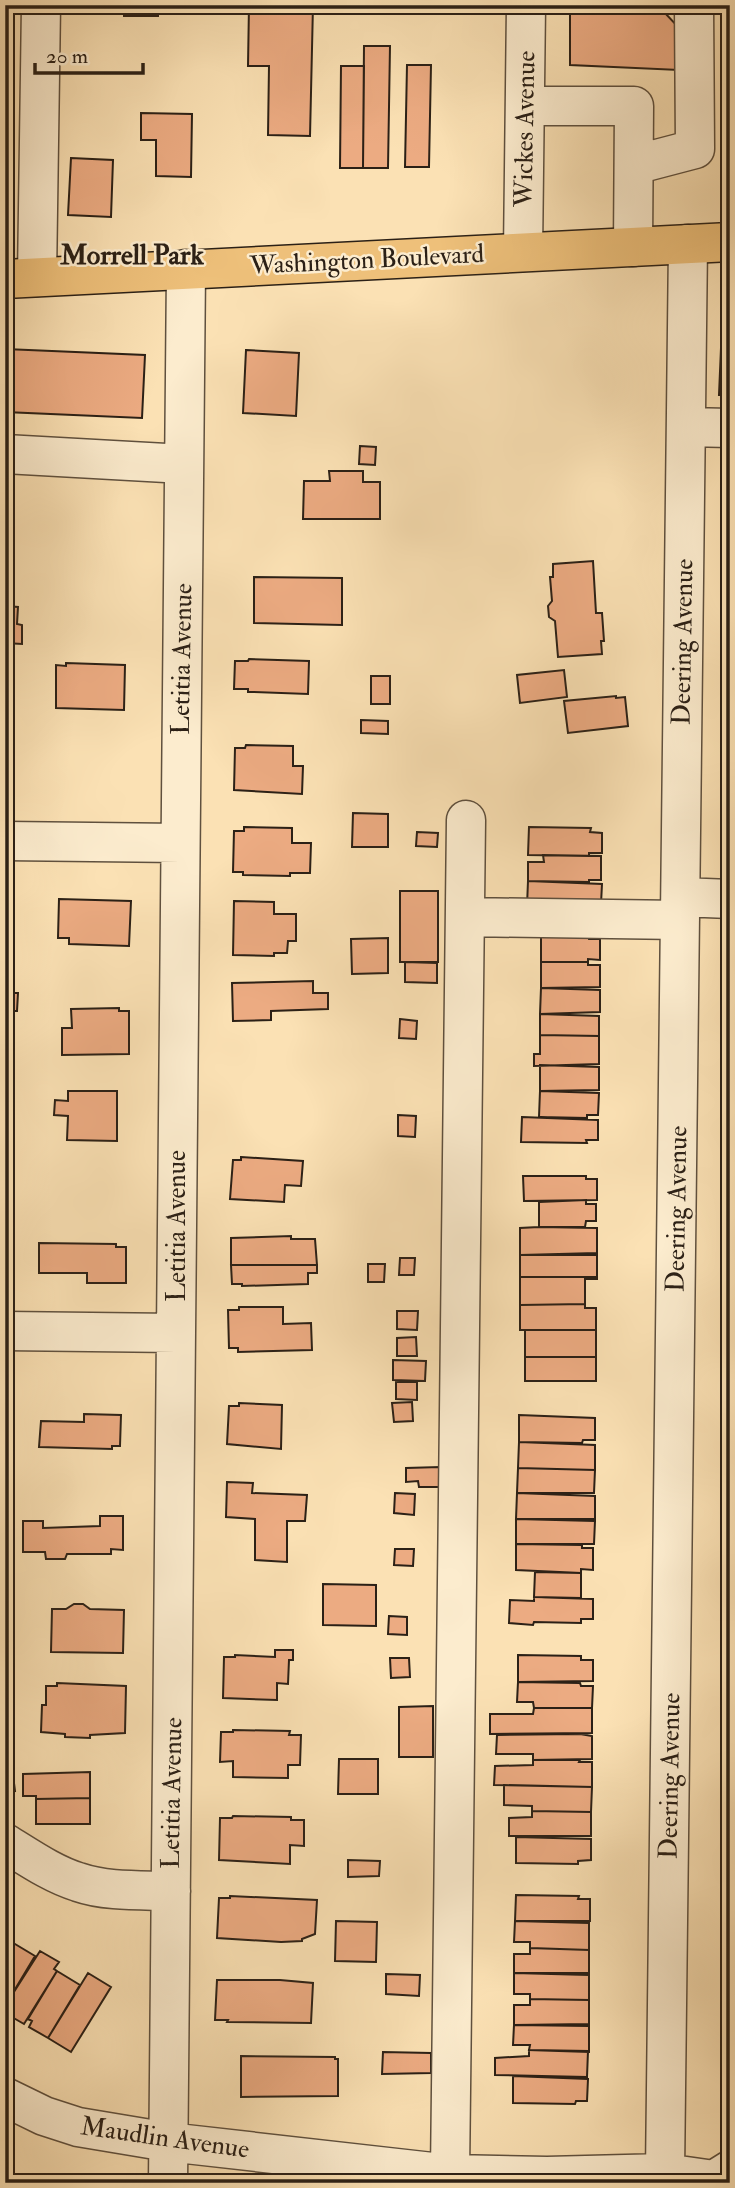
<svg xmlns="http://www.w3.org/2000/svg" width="735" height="2188" viewBox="0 0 735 2188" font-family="'IM FELL Double Pica',serif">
  <rect width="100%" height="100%" fill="#fbe1b4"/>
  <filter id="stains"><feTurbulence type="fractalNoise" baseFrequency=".00286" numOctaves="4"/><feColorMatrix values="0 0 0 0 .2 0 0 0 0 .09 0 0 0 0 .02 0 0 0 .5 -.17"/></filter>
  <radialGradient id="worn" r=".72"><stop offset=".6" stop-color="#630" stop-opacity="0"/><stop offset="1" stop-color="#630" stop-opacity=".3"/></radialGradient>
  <!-- building -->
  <path fill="#ecab82" stroke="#2b2016" stroke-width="2" d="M124 5H158V16H124Z
    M249 5H313L310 136 268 135 269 66H248Z
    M570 9 664 12 683 32 679 70 570 65Z
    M364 46H390L388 168H363Z
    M407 65H431L429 167H405Z
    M341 66H364L363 168H340Z
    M141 113 192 114 191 177 156 176V140H141Z
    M71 158 113 160 111 217 68 215Z
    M723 301H730V395H719Z
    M5 349 145 355 142 418 5 412Z
    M246 350 299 353 296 416 243 413Z
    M360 446 376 447 375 465 359 464Z
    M329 471H363V482H380V519H303L304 481H330Z
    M593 561 596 613H602L604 641H601L602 654 558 657 555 621 549 617 548 606 552 601 550 577H553V564Z
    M5 569H11V604H5Z
    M254 577 342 578V625L254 623Z
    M5 606 18 607 17 624 22 625V644L5 643Z
    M249 659 309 661 308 694 253 692H248V689H234L235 661H248Z
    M66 663 125 665 124 710 56 708V665L66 666Z
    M564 670 567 697 520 703 517 675Z
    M371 676H390V704H371Z
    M616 696V698L625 697 628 726 568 733 564 701Z
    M361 720 388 721V734L361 733Z
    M246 745 293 746V766H303L302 794 234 790 235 748H245Z
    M353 813 388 814V847H352Z
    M244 827 292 828V843H311L310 873H290V876L243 875V872H233L234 831H244Z
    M529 827 591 828 590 832 602 833V853H589V856L528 855Z
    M417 832 438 833 437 847 416 846Z
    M543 855 601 856V880H589V882L528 881V862H544Z
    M528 881 602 884 601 904 527 906Z
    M400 891H438V962H400Z
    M59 899 131 901 129 946 69 944V938H58Z
    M234 901 274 902V914H296V941H288L287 953H274V956L233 955Z
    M541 936H588L589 939H600V960L588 959V962H541Z
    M388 938V973L352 974 351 939Z
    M405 962 437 963V983L405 982Z
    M541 962H588V965H600V987L541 988Z
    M313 981V993H328V1009L271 1011V1020L233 1021 232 983Z
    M541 988 600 990V1012L540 1014Z
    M5 993H18L17 1011H5Z
    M119 1008V1011H129V1054L62 1055V1028H72L71 1009Z
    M540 1014 599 1016V1036L540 1035Z
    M400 1019 417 1021 416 1039 399 1038Z
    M540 1035 599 1036V1064L534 1066V1054H540Z
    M540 1065 599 1067V1090L540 1091Z
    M68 1091H117V1141L67 1140 68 1116 54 1115 55 1100 68 1101Z
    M540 1091 599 1093 598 1115H587V1118L539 1117Z
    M398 1115 416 1116 415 1137 398 1136Z
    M522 1117 598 1120V1140H586L587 1143 521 1142Z
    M241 1157 303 1161 301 1186 285 1185 284 1202 230 1199 233 1160H241Z
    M523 1176H586V1179H597V1200L524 1201Z
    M586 1200V1204H596V1221H586L585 1227H539V1202Z
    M539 1227 597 1228V1253L520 1255V1228Z
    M291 1236V1239H315L317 1265H231V1238Z
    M39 1243 116 1244V1247H126V1283H87V1273H39Z
    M520 1255H597V1277H520Z
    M400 1258H415L414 1275H399Z
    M368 1264H385L384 1282H368Z
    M231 1265H317V1273H308V1284L242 1286V1284H232Z
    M520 1277H597V1279H585V1304L520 1305Z
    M585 1304V1308H596V1330H520V1305Z
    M239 1307H283V1324L311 1323 312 1350 238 1352V1348H229L228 1310H239Z
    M397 1311H418L417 1330 397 1329Z
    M525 1330H596V1357H525Z
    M416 1337 417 1356H397V1338Z
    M525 1357H596V1381H525Z
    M393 1360 426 1361 425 1381 393 1380Z
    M396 1382H417V1400L396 1399Z
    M412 1402 413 1421 394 1422 392 1403Z
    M239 1403 282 1405 281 1449 227 1444 229 1406H239Z
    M84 1414 121 1415 120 1446H112V1449L39 1447 41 1421 84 1422Z
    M519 1415 595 1418V1440H583L582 1443 519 1442Z
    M519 1442 595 1445V1470L518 1468Z
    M440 1467 441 1487H419L418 1481 406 1482V1468Z
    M518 1468 595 1470 594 1493H517Z
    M227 1482 253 1483 252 1493 307 1495 305 1521H287V1562L255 1560V1519L226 1517Z
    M395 1493 415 1494 414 1515 394 1513Z
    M517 1493 595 1496V1519H516Z
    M100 1516H123V1550L111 1549V1554H67L65 1559H46L45 1552H23V1521H43V1528L100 1526Z
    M516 1519 595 1521 594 1544H516Z
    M516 1544 582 1545V1548H593V1570L581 1569V1573L516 1570Z
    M395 1549H414L413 1566 394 1565Z
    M535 1572 581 1573V1598L534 1597Z
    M323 1584 376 1585V1626L323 1625Z
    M534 1597 593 1599V1619H581V1623L534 1622 533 1625 509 1623 510 1600 534 1601Z
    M74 1604H83L90 1609 124 1610 123 1653 51 1652 52 1609H66Z
    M389 1616 407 1617V1635L388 1634Z
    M275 1650H293V1660H289L288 1684 277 1683V1700L223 1698 224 1657H235V1655L275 1657Z
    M518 1655 581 1656V1660H593V1681L518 1682Z
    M390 1658H409L410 1677 391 1678Z
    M518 1682 580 1683 581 1686H593L592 1708H534L533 1702H517Z
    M57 1683 126 1686 125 1733 90 1735V1738L65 1737V1734L41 1732 42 1705H46V1686H57Z
    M433 1706V1757H399V1707Z
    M534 1708H592V1733L490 1734V1714H533Z
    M233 1730 290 1731 289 1735H301L300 1765H288V1778L233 1777V1761L220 1762 221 1732H233Z
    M580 1734 592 1736V1759L533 1760V1754H496L497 1735Z
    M339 1759H378V1794H338Z
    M533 1760H580L579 1762H592V1787L494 1785 495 1766 533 1765Z
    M90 1772V1798L36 1799V1796H23V1774Z
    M13 1775 15 1791 5 1792V1776Z
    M504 1785 592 1787 591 1812 532 1811V1806L504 1805Z
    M90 1798V1824H36V1799Z
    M532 1811 591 1812V1836H509V1818L532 1817Z
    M233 1816 291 1817V1820H304V1846L290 1845V1864L219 1860 220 1818H232Z
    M516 1837 591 1839V1860L578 1861V1864L516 1863Z
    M348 1860 380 1861 379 1876 348 1877Z
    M516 1895 579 1896 578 1899H590V1921H515Z
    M230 1896 317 1900 315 1934 302 1939V1941L281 1942 217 1938 219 1898H230Z
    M336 1921 377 1922 376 1962 335 1961Z
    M515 1921 589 1923V1950L530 1948V1942H514Z
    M10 1941 35 1956 5 2006V1951Z
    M530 1948 589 1950V1973H514V1954H530Z
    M40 1951 59 1962 54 1969 57 1971 24 2024 5 2013V2006Z
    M57 1971 80 1985 48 2038 29 2027 32 2021 28 2019Z
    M88 1973 111 1987 71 2052 48 2038Z
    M514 1973 589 1975V2000L530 1999V1994H514Z
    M386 1974 420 1975 419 1996 386 1994Z
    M217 1980H280L313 1983 311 2023 227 2022 228 2020H215Z
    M530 1999 589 2000V2024L514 2025V2005H530Z
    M514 2025 589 2026V2052L529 2050 530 2045H513Z
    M529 2050 588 2051 587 2077 495 2075V2058L529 2056Z
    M383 2052 431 2053V2073L382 2074Z
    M241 2056 335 2057V2059H338V2096L241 2097Z
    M513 2076 588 2079 587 2101H576L575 2104 513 2103Z"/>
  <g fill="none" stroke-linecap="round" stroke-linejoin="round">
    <defs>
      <path id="minor" d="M525 106H634L633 247
        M634 165 695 149 694 5
        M523 252 526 5
        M37 277 41 5
        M686 427 730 428
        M5 454 184 464
        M5 841 180 843
        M681 897 730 899
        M465 917 680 920
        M5 1331 176 1333
        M5 1843C28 1857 52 1874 78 1882 107 1892 140 1890 171 1891
        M5 2097 44 2116 78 2127 168 2142 450 2174 547 2176 665 2173 714 2180 730 2170
        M665 2173 688 244
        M450 2174 466 820
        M168 2183 186 269"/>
      <path id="major" d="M5 279 730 242"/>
    </defs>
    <!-- minor casing -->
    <use href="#minor" stroke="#5f503e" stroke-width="41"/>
    <!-- major casing -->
    <use href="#major" stroke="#2b2016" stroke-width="41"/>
    <!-- minor -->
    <use href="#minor" stroke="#fcecce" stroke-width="38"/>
    <!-- major -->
    <use href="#major" stroke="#eec07a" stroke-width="38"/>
  </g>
  <g text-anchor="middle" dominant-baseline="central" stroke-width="5" stroke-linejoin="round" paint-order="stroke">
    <!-- street labels -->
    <g font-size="26" fill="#2b2016" stroke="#fcecce">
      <text transform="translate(525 129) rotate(-89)">Wickes Avenue</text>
      <text transform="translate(367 260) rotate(-3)">Washington Boulevard</text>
      <text transform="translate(683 642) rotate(-89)">Deering Avenue</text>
      <text transform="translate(182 659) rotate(-89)">Letitia Avenue</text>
      <text transform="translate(677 1209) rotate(-89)">Deering Avenue</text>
      <text transform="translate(177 1226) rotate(-90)">Letitia Avenue</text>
      <text transform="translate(670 1776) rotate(-89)">Deering Avenue</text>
      <text transform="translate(172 1793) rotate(-89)">Letitia Avenue</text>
      <text transform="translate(165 2138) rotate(8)">Maudlin Avenue</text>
    </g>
    <!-- neighbourhood labels -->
    <g font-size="28" font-weight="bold" fill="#2b2016" stroke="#fcecce">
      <text x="132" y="255">Morrell Park</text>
    </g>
  </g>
  <!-- margin -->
  <rect width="735" height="2188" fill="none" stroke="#fbe1b4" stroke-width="28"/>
  <rect x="7" y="7" width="721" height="2174" fill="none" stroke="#2b2016" stroke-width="3.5"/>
  <rect x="14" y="14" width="707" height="2160" fill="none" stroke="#2b2016" stroke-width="2"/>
  <!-- scale -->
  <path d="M35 63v10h108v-10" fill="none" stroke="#2b2016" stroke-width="3.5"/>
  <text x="46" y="63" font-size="21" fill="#2b2016" stroke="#fcecce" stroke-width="5" paint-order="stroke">20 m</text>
  <rect width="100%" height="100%" filter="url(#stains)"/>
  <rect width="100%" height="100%" fill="url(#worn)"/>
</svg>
